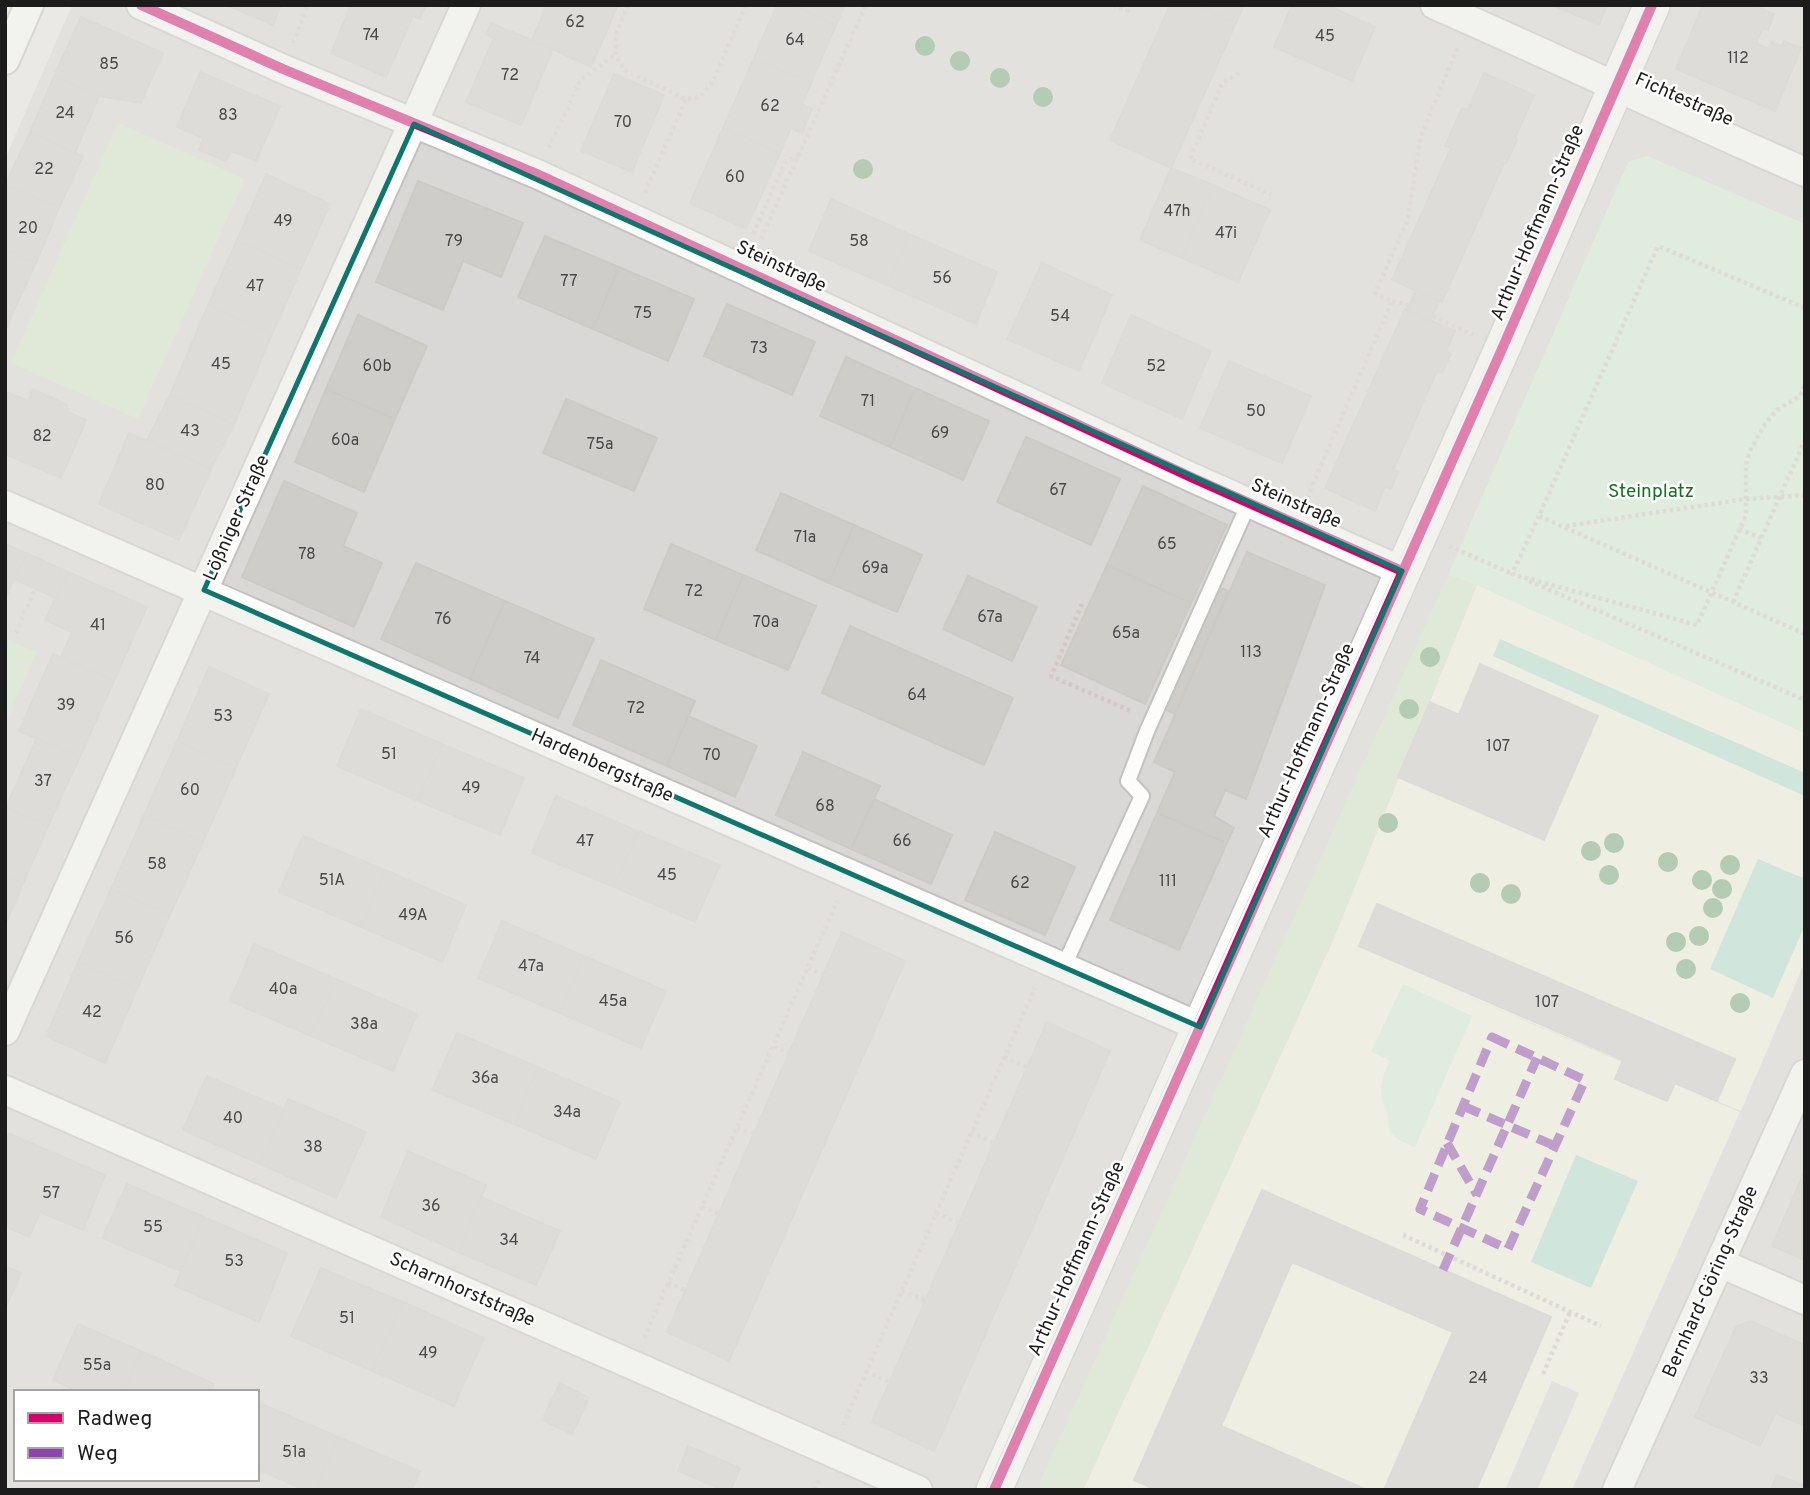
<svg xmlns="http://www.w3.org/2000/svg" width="1810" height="1495" viewBox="0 0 1810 1495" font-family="Overpass,sans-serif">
  <rect width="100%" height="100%" fill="#eae9e5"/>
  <!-- residential -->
  <path fill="#d9d8d6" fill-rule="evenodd" d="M72 5H1805V1490H5V159ZM16 1392H257V1479H16Z"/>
  <!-- education -->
  <path fill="#f3f3e0" d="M1477 585 1805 733V962L1741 1111 1441 985 1740 1112 1572 1490H1083L1333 940Z"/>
  <!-- religious -->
  <path fill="#d8d8d6" d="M1552 1381 1579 1393 1537 1490H1505Z"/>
  <!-- grass -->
  <path fill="#d5e6c5" d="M118 123 245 179 138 419 11 363Z
    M1448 575 1477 585 1333 940 1083 1490H1042L1039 1484Z
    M5 639 37 652 5 724Z"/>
  <!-- park -->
  <path fill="#d3f0d5" d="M1647 156 1805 224V733L1477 585 1448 575 1628 162Z
    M1403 984 1472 1016 1415 1147C1403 1142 1390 1138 1388 1123 1388 1118 1389 1117 1387 1112 1377 1092 1381 1080 1390 1060L1371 1052Z"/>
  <!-- pitch -->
  <path fill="#b2dfce" d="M1500 639 1805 773V796L1493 656Z
    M1758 859 1805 879V925L1773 998 1710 969Z
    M1576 1155 1638 1181 1591 1288 1531 1262Z"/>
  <!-- building -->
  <path fill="#cecdca" stroke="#cdcac6" stroke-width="2" d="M227 5H281L273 25Z
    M351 5H426L420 19 413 16 386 77 331 53Z
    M547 5H618L591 67 532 40Z
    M777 5H793L836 25 811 83 754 58Z
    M793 5H845L836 25Z
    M1170 5H1196L1236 23 1171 168 1110 140Z
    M1196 5H1244L1236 23Z
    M1292 5H1327L1375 27 1352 81 1274 47Z
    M1552 5H1607L1599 25Z
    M1703 5H1753L1774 14 1768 30 1763 28 1756 43 1768 49 1771 42 1782 46 1784 41 1801 48 1775 111 1676 69Z
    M81 17 163 53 141 103 99 96 54 76Z
    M491 23 553 49 521 125 466 102 494 38 486 34Z
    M754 58 811 83 802 104 812 109 802 133 791 128 780 153 723 128Z
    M200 72 280 106 256 161 231 151 226 161 199 150 203 138 177 127Z
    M1484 73 1534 95 1515 138 1517 140 1506 164 1504 163 1442 302 1392 280 1451 148 1445 146 1462 108 1468 110Z
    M614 74 664 95 632 172 581 151Z
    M54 76 99 96 75 153 30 132Z
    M723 128 780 153 746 229 690 203Z
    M30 132 83 156 59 208 5 185Z
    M1171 168 1213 185 1182 258 1140 240Z
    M266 174 330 204 301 269 237 240Z
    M418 181 523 223 501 277 463 261 443 310 376 282Z
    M5 185 59 208 36 263 5 250Z
    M1213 185 1270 210 1238 282 1182 258Z
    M831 199 909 234 887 285 809 251Z
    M909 234 997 272 976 324 887 285Z
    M545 236 619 267 593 329 518 297Z
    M237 240 301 269 272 334 208 305Z
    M5 250 36 263 11 317 5 315Z
    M1042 263 1112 295 1079 371 1007 339Z
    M619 267 694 299 668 361 593 329Z
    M1416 290 1439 301 1430 321 1407 310Z
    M727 304 815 342 792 395 704 356Z
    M208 305 272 334 234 424 170 395Z
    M1405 309 1455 331 1446 351 1451 354 1442 373 1437 371 1393 470 1398 472 1391 489 1385 487 1375 511 1325 488Z
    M5 315 11 317 5 332Z
    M358 315 427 346 395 419 326 389Z
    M1131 315 1211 351 1182 419 1102 383Z
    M846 357 915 388 890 447 820 416Z
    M1229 361 1311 396 1282 463 1200 428Z
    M915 388 989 421 963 480 890 447Z
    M33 389 67 405 68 412 86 420 61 478 5 454V396L7 392 28 401Z
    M326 389 395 419 364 492 295 462Z
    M170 395 234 424 211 469 147 440Z
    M566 399 657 438 634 491 543 453Z
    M129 433 211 469 179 540 99 504Z
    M1026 437 1120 479 1091 545 997 502Z
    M284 481 357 513 343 546 382 563 354 627 242 577Z
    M1143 486 1227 525 1191 603 1107 565Z
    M781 493 854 525 829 583 756 550Z
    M854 525 922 555 897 612 829 583Z
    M5 544 26 553 5 599Z
    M671 544 743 575 716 640 644 609Z
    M1247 552 1325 585 1246 799 1225 790 1214 816 1234 828 1227 843 1157 813 1175 772 1154 762Z
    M26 553 68 572 56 598 14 579Z
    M416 563 505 601 470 679 381 639Z
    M1107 565 1191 603 1145 704 1061 665Z
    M68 572 147 607 114 681 61 657 72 632 45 620Z
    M743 575 816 606 788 670 716 640Z
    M968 576 1037 607 1012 661 943 629Z
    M1217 586 1228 591 1175 714 1164 709Z
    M505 601 594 639 558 718 470 679Z
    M850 626 1013 698 984 765 822 693Z
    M53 654 114 681 80 757 19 731Z
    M601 660 695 701 667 766 573 725Z
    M1480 664 1598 716 1544 840 1398 777 1430 702 1459 715Z
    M209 667 269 694 236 768 177 741Z
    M361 709 442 744 418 801 337 766Z
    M688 716 757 746 735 797 667 766Z
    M37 738 80 757 48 826 6 807Z
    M177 741 236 768 203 842 144 815Z
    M442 744 524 778 500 835 418 801Z
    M803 752 880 786 851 849 776 815Z
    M556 796 638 831 614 887 532 853Z
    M874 799 952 835 931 884 851 849Z
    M6 807 48 826 23 884 5 876Z
    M1157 813 1227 843 1179 950 1110 920Z
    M144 815 203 842 170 915 111 889Z
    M638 831 720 865 695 922 614 887Z
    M995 832 1075 867 1045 935 965 900Z
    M303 836 385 870 361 927 279 892Z
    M385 870 466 905 442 962 361 927Z
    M5 876 23 884 5 925Z
    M111 889 170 915 137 989 78 962Z
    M1377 904 1735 1059 1717 1101 1675 1083 1667 1101 1615 1079 1623 1060 1359 946Z
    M502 921 584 956 560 1013 478 978Z
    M842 932 905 961 729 1361 667 1332Z
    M254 944 336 979 311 1036 230 1001Z
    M584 956 666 991 641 1048 560 1013Z
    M78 962 137 989 105 1063 46 1036Z
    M336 979 417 1014 393 1071 311 1036Z
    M1047 1022 1110 1051 934 1451 872 1422Z
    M457 1033 538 1067 514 1124 432 1090Z
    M538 1067 620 1102 596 1159 514 1124Z
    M207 1076 284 1109 260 1164 183 1130Z
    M288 1099 366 1132 336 1198 260 1164Z
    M10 1134 105 1175 83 1230 40 1212 29 1237 5 1226V1136Z
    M408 1151 486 1185 458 1252 381 1217Z
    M1805 1170V1260L1772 1246Z
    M127 1184 204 1217 180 1271 102 1238Z
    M1262 1190 1551 1317 1476 1490H1384L1453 1332 1292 1262 1221 1426 1367 1490H1156L1134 1480Z
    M481 1197 560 1231 536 1285 458 1252Z
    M204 1217 287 1253 259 1322 175 1286Z
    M5 1266 21 1273 5 1309Z
    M321 1268 403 1302 372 1371 291 1336Z
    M403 1302 484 1338 454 1406 372 1371Z
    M1750 1321 1805 1345V1426L1775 1413 1760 1446 1695 1417 1736 1327Z
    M78 1324 141 1351 123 1392H79L53 1380Z
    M141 1351 214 1384 210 1392H123Z
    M560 1383 589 1398 572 1434 542 1420Z
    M257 1402 338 1437 316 1490H305L257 1469Z
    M338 1437 420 1471 412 1490H316Z
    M688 1446 740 1468 731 1490H723L678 1471Z
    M1777 1475 1803 1485 1801 1490H1771Z"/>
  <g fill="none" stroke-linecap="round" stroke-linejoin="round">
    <defs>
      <path id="service" d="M1063 968 1142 796 1128 781 1147 731 1249 503"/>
      <path id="minor" d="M141 5 283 69 537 174 1193 478 1402 571
        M1435 5C1559 59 1681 118 1805 172
        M5 60 29 5
        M5 505 1200 1027
        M5 1031 466 5
        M5 1090 918 1490
        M1720 1263 1805 1300
        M1617 1490 1805 1074"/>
      <path id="tertiary" d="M994 1490 1502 349 1652 5"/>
    </defs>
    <!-- service casing -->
    <use href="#service" stroke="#c3c2c1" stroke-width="18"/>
    <!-- minor casing -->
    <use href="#minor" stroke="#c3c2c1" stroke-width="32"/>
    <!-- tertiary casing -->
    <use href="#tertiary" stroke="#c3c2c1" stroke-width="38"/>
    <!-- path -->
    <path stroke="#d4c8c6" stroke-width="4.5" stroke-dasharray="3.5 3.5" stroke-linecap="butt" d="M628 5 617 32 615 54 625 71 686 99 700 97 713 81 746 5
      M1113 5 1127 11 1129 5
      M293 43 308 5
      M1239 73 1222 83 1190 159 1271 194
      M549 148 580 81 615 54
      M645 193 686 99
      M753 234 785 162 798 156
      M761 239 866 5
      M1392 301 1409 305
      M1805 308 1658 246 1539 516 1805 634
      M1433 316 1473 335
      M1307 498 1392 301 1375 293 1407 222 1421 136 1458 47
      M1539 516 1512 574 1697 625 1746 515V464L1750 451 1765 424 1777 410 1800 396 1805 385
      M1566 526 1746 499 1805 495
      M1739 529 1761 538
      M1449 546 1515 575
      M1529 581 1805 700
      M1733 602 1805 440
      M1082 604 1051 676 1133 712
      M16 633 35 589
      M808 968 824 974
      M774 1047 789 1053
      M1004 1057 1027 1067
      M737 1128 753 1134
      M971 1132 994 1143
      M702 1207 719 1214
      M936 1213 959 1223
      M1403 1235 1601 1326
      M668 1283 685 1290
      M902 1291 925 1300
      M644 1338 837 901
      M866 1371 889 1382
      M1543 1374 1570 1312
      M843 1425 1035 988
      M815 1490 820 1478"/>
    <!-- service -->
    <use href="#service" stroke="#fcfcfb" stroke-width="14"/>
    <!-- minor -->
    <use href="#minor" stroke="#fcfcfb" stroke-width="28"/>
    <!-- tertiary -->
    <use href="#tertiary" stroke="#fcfcfb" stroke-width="35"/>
    <!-- tram -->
    <path stroke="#c9c9c8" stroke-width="2" d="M986 1490 1496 346 1645 5
      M999 1490 1409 574 1658 5"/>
    <!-- quiet -->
    <path stroke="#8e44ad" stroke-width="9" stroke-dasharray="18 9" stroke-linecap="butt" d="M1492 1037 1585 1080 1508 1249 1420 1209Z
      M1463 1106 1555 1146
      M1447 1143 1477 1195
      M1443 1270 1537 1058"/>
    <defs>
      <path id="cycleway" d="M141 5 283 69 537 174 1193 478 1402 571
        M994 1490 1502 349 1652 5"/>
    </defs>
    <!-- cycleway casing -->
    <use href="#cycleway" stroke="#fff" stroke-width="15"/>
    <!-- cycleway -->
    <use href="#cycleway" stroke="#d6006c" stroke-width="10"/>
  </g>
  <!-- trees -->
  <g fill="#73a878">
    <circle cx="925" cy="46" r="10"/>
    <circle cx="960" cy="61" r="10"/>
    <circle cx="1000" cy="78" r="10"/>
    <circle cx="1043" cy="97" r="10"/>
    <circle cx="863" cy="169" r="10"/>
    <circle cx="1430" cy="657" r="10"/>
    <circle cx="1409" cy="709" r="10"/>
    <circle cx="1388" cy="823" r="10"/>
    <circle cx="1614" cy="843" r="10"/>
    <circle cx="1591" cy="851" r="10"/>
    <circle cx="1668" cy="862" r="10"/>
    <circle cx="1730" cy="865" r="10"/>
    <circle cx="1609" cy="875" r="10"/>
    <circle cx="1702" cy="880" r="10"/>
    <circle cx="1480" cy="883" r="10"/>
    <circle cx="1722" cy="889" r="10"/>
    <circle cx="1511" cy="894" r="10"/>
    <circle cx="1713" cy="908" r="10"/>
    <circle cx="1699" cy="936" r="10"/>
    <circle cx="1676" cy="942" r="10"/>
    <circle cx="1686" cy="969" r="10"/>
    <circle cx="1740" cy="1003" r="10"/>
  </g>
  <!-- marked area -->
  <path d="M0 0H1810V1495H0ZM414 124 1402 571 1200 1027 204 590Z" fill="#eae9e5" fill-opacity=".55" fill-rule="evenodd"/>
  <path fill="none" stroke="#0f766e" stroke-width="5" stroke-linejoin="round" d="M414 124 1402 571 1200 1027 204 590Z"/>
  <g text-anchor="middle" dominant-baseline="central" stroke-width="5" stroke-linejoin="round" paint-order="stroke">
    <!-- number labels -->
    <g font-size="16" fill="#484848">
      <text x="575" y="23">62</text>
      <text x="371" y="36">74</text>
      <text x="1325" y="37">45</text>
      <text x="795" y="41">64</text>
      <text x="1738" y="59">112</text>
      <text x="109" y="65">85</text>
      <text x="510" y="76">72</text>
      <text x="770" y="107">62</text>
      <text x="65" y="114">24</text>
      <text x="228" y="116">83</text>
      <text x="623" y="123">70</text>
      <text x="44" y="170">22</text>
      <text x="735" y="178">60</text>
      <text x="1177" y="212">47h</text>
      <text x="283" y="222">49</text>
      <text x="28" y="229">20</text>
      <text x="1226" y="234">47i</text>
      <text x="454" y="242">79</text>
      <text x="859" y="242">58</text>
      <text x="942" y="279">56</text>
      <text x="569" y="282">77</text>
      <text x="255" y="287">47</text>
      <text x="643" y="314">75</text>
      <text x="1060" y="317">54</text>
      <text x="759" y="349">73</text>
      <text x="221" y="365">45</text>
      <text x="377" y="367">60b</text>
      <text x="1156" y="367">52</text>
      <text x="868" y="402">71</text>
      <text x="1256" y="412">50</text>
      <text x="190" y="432">43</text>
      <text x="940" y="434">69</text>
      <text x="42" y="437">82</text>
      <text x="345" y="441">60a</text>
      <text x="600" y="445">75a</text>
      <text x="155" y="486">80</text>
      <text x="1058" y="491">67</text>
      <text x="805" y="538">71a</text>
      <text x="1167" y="545">65</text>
      <text x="307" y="555">78</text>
      <text x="875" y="569">69a</text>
      <text x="694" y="592">72</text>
      <text x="990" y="618">67a</text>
      <text x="443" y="620">76</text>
      <text x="766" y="623">70a</text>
      <text x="98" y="626">41</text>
      <text x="1126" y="634">65a</text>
      <text x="1251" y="653">113</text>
      <text x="532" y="659">74</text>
      <text x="917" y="696">64</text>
      <text x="66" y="706">39</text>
      <text x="636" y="709">72</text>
      <text x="223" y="717">53</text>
      <text x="1498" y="747">107</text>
      <text x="389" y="755">51</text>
      <text x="712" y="756">70</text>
      <text x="43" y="782">37</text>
      <text x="471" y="789">49</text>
      <text x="190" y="791">60</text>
      <text x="825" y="807">68</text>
      <text x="585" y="842">47</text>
      <text x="902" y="842">66</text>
      <text x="157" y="865">58</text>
      <text x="667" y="876">45</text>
      <text x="332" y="881">51A</text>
      <text x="1168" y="882">111</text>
      <text x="1020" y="884">62</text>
      <text x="413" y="916">49A</text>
      <text x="124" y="939">56</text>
      <text x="531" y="967">47a</text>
      <text x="283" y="990">40a</text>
      <text x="613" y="1002">45a</text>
      <text x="1547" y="1003">107</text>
      <text x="92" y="1013">42</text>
      <text x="364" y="1025">38a</text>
      <text x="485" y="1079">36a</text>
      <text x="567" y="1113">34a</text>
      <text x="233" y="1119">40</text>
      <text x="313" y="1148">38</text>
      <text x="51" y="1194">57</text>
      <text x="431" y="1207">36</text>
      <text x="153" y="1228">55</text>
      <text x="509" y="1241">34</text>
      <text x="234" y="1262">53</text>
      <text x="347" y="1319">51</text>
      <text x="428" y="1354">49</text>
      <text x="97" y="1366">55a</text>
      <text x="1478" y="1379">24</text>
      <text x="1759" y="1379">33</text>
      <text x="294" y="1453">51a</text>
    </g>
    <!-- street labels -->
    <g font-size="19" fill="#1c1c1c" stroke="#fff">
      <text transform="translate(1684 100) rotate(24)">Fichtestraße</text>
      <text transform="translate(1538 223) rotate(-67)">Arthur-Hoffmann-Straße</text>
      <text transform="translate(781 267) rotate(25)">Steinstraße</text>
      <text transform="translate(1296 504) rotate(24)">Steinstraße</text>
      <text transform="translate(237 518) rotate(-66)">Lößniger Straße</text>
      <text transform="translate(1307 741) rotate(-66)">Arthur-Hoffmann-Straße</text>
      <text transform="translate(602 766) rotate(24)">Hardenbergstraße</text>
      <text transform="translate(1077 1259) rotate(-66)">Arthur-Hoffmann-Straße</text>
      <text transform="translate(1711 1282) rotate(-66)">Bernhard-Göring-Straße</text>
      <text transform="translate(462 1290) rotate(24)">Scharnhorststraße</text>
    </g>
    <!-- park labels -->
    <g font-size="19" fill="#12721f" stroke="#fff">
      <text x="1651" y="492">Steinplatz</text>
    </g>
  </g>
  <!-- border -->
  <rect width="1810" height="1495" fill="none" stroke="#1c1c1c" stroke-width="14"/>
  <!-- legend -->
  <rect x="14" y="1390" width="245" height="91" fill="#ffffff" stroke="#a4a4a4" stroke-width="2"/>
  <rect x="28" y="1413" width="35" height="10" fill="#d6006c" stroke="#a4a4a4" stroke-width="2"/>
  <text x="77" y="1425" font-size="21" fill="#1c1c1c">Radweg</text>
  <rect x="28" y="1448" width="35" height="10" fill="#8e44ad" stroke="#a4a4a4" stroke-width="2"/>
  <text x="77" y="1460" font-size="21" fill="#1c1c1c">Weg</text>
</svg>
